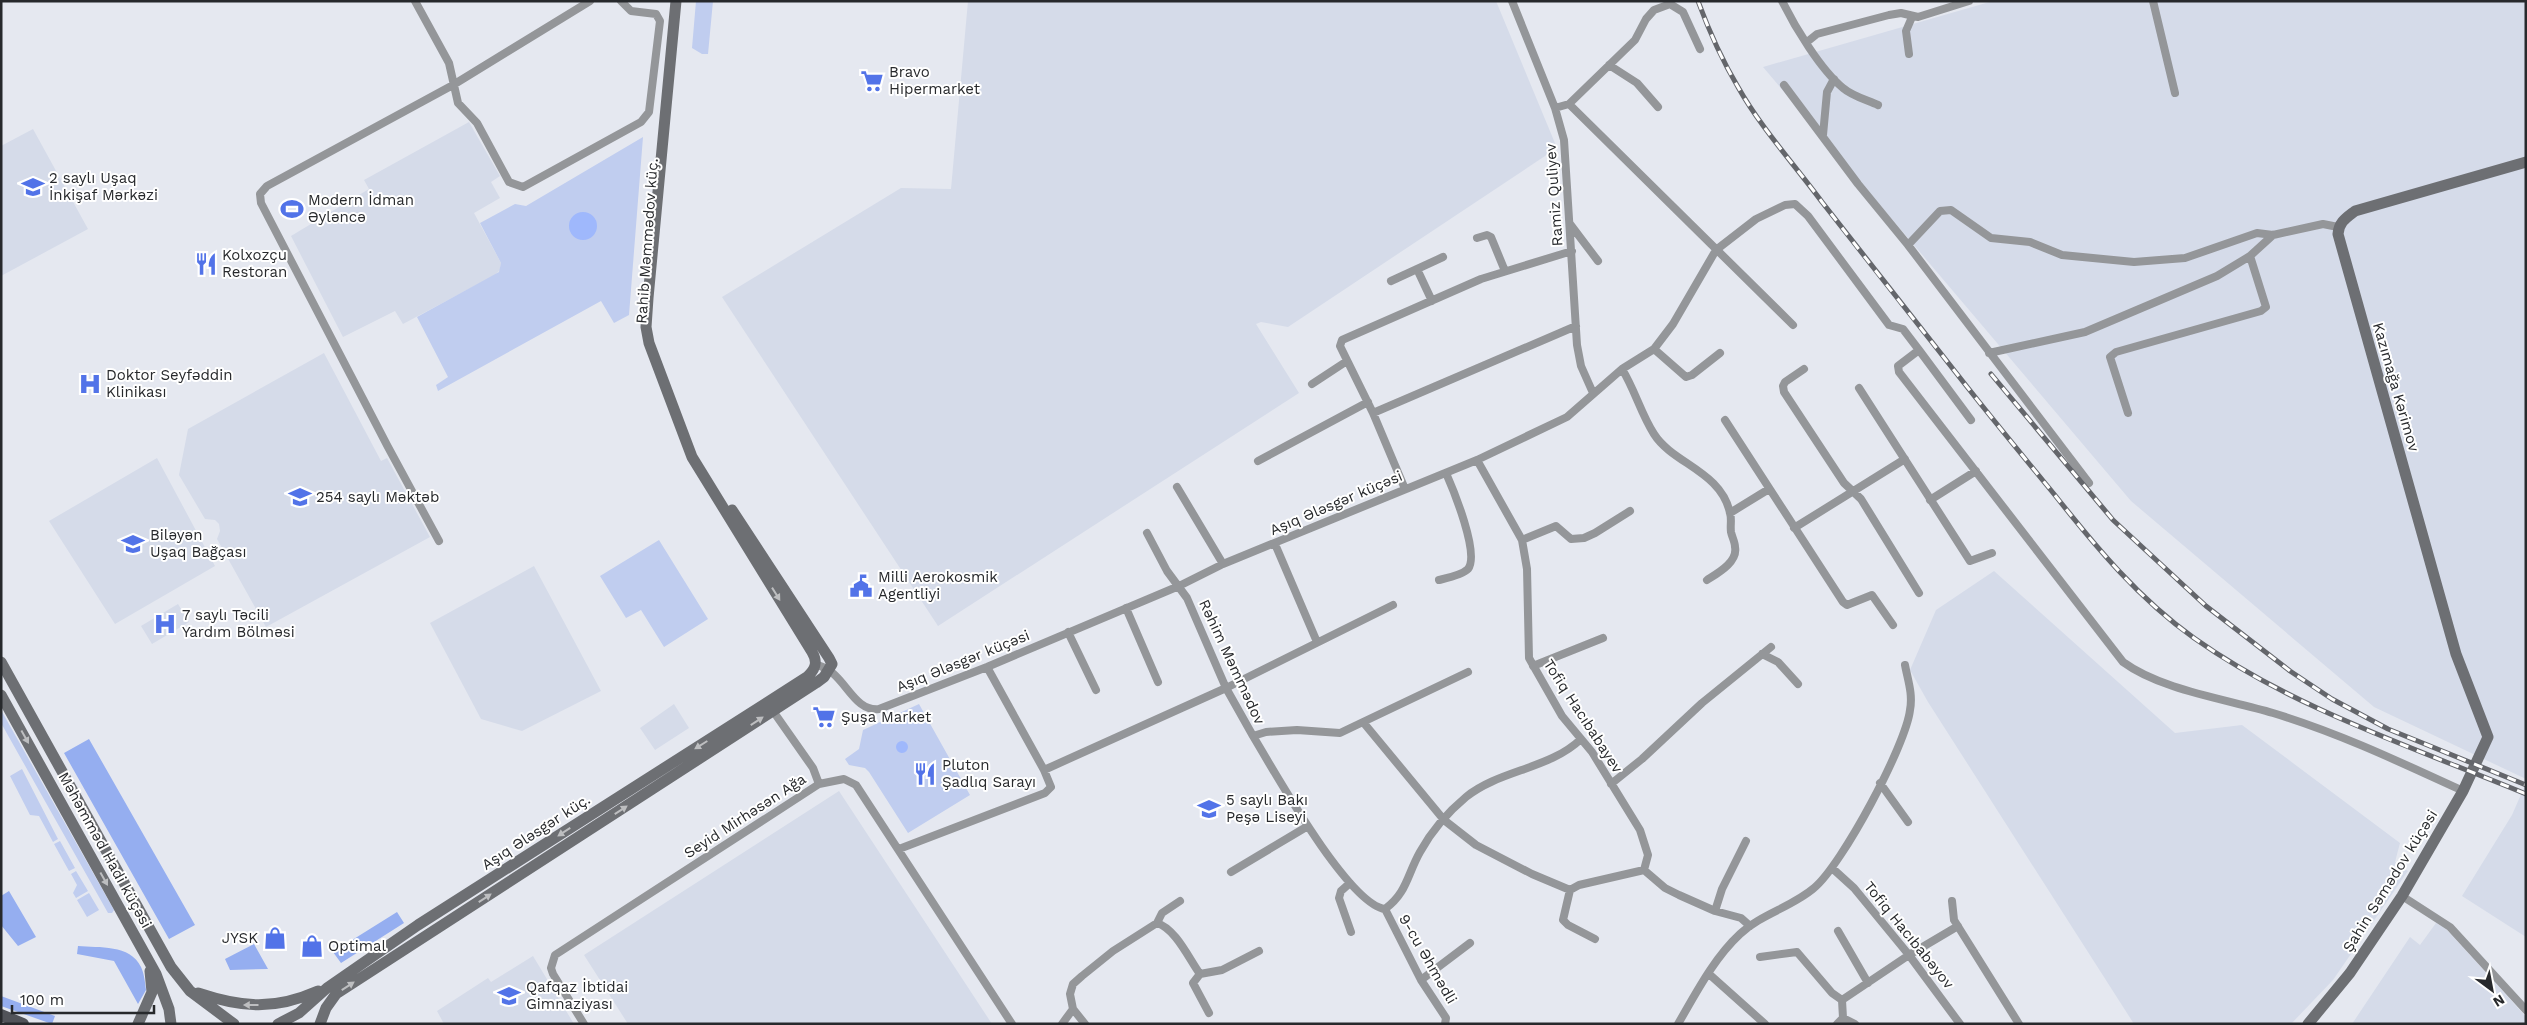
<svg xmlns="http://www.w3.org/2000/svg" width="2527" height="1025" viewBox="0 0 2527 1025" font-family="'Work Sans',sans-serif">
  <rect width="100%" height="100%" fill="#e5e8f0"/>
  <!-- built -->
  <path fill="#d5dbe9" d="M968 1H1496L1557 148 1288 327 1261 322 1256 324 1299 393 938 626 722 297 901 188 951 189Z
    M1993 1H2526V779L2374 707 2131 501 1763 67Z
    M469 122 500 176 491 182 500 198 474 213 501 263 500 270 495 275 403 324 395 311 343 337 291 236 369 189 364 180Z
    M33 129 88 229 1 276V146Z
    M324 353 381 461 387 458 430 537 266 627 217 539 220 531 219 524 215 520 205 519 179 475 188 429Z
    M157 458 215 566 115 624 49 521Z
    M534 566 601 691 522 731 481 719 430 623Z
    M1994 571 2175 733 2242 725 2400 843 2395 862 2408 871 2333 980 2291 1024H2134L1928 702 1910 670 1936 610Z
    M178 604 189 622 152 644 141 626Z
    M674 704 689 728 655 750 640 728Z
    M2526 783V937L2462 896 2512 815Z
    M839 791 992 1024H628L584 955Z
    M2436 923 2446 929 2501 989 2526 1017V1024H2352L2410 937 2420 945Z
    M533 956 574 1024H444L437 1011 488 978 491 982Z"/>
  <!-- green -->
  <path fill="#c0cdef" d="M696 1H713L708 54H702L692 48Z
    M643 137 629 315 614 323 601 301 438 391 436 385 448 377 417 317 499 272 501 263 480 223 515 204 526 206Z
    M659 540 708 619 664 647 641 610 626 618 600 576Z
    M919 704 970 795 908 833 869 772 865 768 849 765 845 759 859 749 863 730Z
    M1 710 114 910 112 913H108L1 723Z
    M22 769 58 839 53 842 39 816 30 815 10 776Z
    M60 841 75 868 69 871 54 844Z
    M76 871 88 891 76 898 73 893 77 885 71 874Z
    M89 893 99 910 87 917 77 900Z"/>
  <!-- forest -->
  <path fill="#95aef0" d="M89 739 195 925 169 939 64 753Z
    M9 891 36 937 18 946 1 925V896Z
    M397 912 404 923 341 963 333 952Z
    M254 944 268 969 230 970 225 959Z
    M78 946C99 948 130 944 141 967 144 973 145 982 146 990L138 1004 114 961 77 954Z
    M1 996 55 1016 52 1024 1 1006Z"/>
  <!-- water -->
  <path fill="#9fb8fc" d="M569 226a14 14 0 1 1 28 0a14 14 0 1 1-28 0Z
    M896 747a6 6 0 1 1 12 0a6 6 0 1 1-12 0Z"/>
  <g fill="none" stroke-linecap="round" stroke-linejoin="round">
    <!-- street -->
    <path stroke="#949699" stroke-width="8" d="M415 1 449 63 458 103 477 123 509 182 523 187 641 122 649 112 660 21 656 14 631 11 621 1
      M1512 1 1555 108 1564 140 1577 345 1581 366 1593 393
      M1782 1C1795 27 1820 69 1843 88 1852 96 1867 100 1878 105
      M2153 1 2175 93
      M1807 42 1817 34 1889 15 1901 13 1918 17 1969 1
      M1909 54 1906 31 1912 17
      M1609 65 1637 83 1658 107
      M1784 85 1858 184 1908 245 2089 483
      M1569 104 1635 40 1646 19 1654 10 1670 4 1683 12 1700 49
      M1555 108 1569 104 1793 325
      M1823 135 1827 92 1834 79
      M1570 224 1598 261
      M1477 238 1487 235 1491 237 1505 271
      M1908 245 1940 211 1951 210 1991 238 2030 242 2062 255 2134 262 2185 258 2257 233 2273 235 2323 224 2338 227
      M1417 269 1432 301
      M1391 281 1443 257
      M1654 349 1686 377 1692 375 1720 353
      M1919 350 1971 420
      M1989 353 2085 332 2217 276 2250 256 2273 235
      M1622 369C1635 390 1641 414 1654 434 1673 464 1721 471 1730 513 1732 519 1730 526 1731 532 1732 537 1735 542 1735 547 1738 562 1718 573 1707 580
      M1804 369 1785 382 1783 386 1784 392 1844 483 1861 499 1919 593
      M1312 384 1347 361
      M1859 388 1970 561 1992 553
      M1373 413 1576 326
      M2128 413 2110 357 2116 352 2261 311 2266 307 2250 256
      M1725 420 1843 602 1847 605 1872 595 1893 625
      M1477 460 1522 540 1527 569 1529 658 1562 716 1592 752 1640 830 1648 855 1644 870
      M1258 461 1368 402
      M1177 487 1223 564
      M1405 489 1373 413 1340 346 1342 340 1481 279 1572 251
      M1930 500 1976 471
      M1730 513 1769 489
      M1794 528 1905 459
      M1147 533 1167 571 1187 598 1226 688 1253 736 1266 732 1297 730 1340 733 1363 722 1444 820 1476 845 1532 874 1570 890 1579 885 1644 870 1665 888 1679 895 1715 911 1741 918 1750 926
      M1522 540 1556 526 1571 539 1584 538 1595 533 1630 511
      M439 541 388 447 261 203 260 194 267 186 453 85 590 1
      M1275 544 1317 642
      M1439 580C1447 578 1462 575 1468 569 1480 554 1453 489 1446 473
      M1126 608 1158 682
      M1068 632 1096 690
      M1762 654 1778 662 1798 684
      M816 665C845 670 851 712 879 709L987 667 1179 586 1223 564 1477 460 1567 417 1622 369 1654 349 1673 324 1716 250 1756 219 1785 205 1795 204 1808 216 1889 325 1903 329 1919 350 1898 366 1899 372 2123 662C2161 690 2226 699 2273 713 2339 733 2400 762 2463 791
      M1533 666 1603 638
      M773 711 813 768 819 784
      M1363 722 1468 672
      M1253 736C1274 771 1348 904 1385 909
      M1044 770 1226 688 1393 605
      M1880 783 1908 822
      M1611 784 1642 759 1702 703 1771 647
      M899 849 1045 793 1051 787 1044 770 987 667
      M1832 868 1854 888 1909 955 1960 1024
      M1231 872 1308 826
      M1350 883 1341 891 1339 898 1351 932
      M1570 890 1563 920 1568 925 1595 939
      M2402 896 2450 927 2526 1010
      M1952 901 1954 920 2019 1024
      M1385 909C1407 893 1407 875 1420 852 1431 832 1448 812 1466 797 1499 770 1550 769 1581 739
      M1385 909 1421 980 1446 1018 1445 1024
      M1715 911 1722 889 1746 841
      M1157 923C1176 929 1189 959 1200 974L1193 983 1209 1013
      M1838 931 1868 983
      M1760 957 1797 952 1832 993 1842 1000
      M1200 974 1222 970 1259 951
      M1709 974 1765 1024
      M1421 980 1470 943
      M1073 1009 1085 1024
      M1843 1018 1855 1024
      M584 1024 553 974 551 968 555 955 819 784 844 779 856 785 1012 1024
      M1062 1024 1073 1009 1070 994 1073 984 1082 976 1113 951 1157 923 1162 913 1180 901
      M1678 1024C1696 993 1714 958 1740 934 1761 914 1792 907 1814 888 1842 865 1906 745 1910 710 1913 694 1908 681 1905 665
      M1837 1024 1843 1018 1842 1000 1909 955 1958 926"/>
    <!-- secondary -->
    <path stroke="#6d6f73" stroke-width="11" d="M1 662 171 967 190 991 234 1024
      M1 695 156 974 169 1009 171 1024
      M198 993C243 1008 275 1010 318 991
      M138 1024 152 992 150 971
      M278 1024 299 1013 327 988 418 925 807 677C816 669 818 662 812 652L692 457 649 343 646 327 648 298 676 1
      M320 1024 326 1008 336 994 816 683 824 677 832 664 829 658 732 510
      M2308 1024 2350 973 2402 896 2463 791 2488 737 2456 654 2338 234C2339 222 2346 218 2355 211L2526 162"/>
    <!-- primary -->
    <path stroke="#515359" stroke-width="12" d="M1 1015 23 1024"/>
    <defs>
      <path id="rail" d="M1698 1C1709 31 1722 60 1738 87 1761 128 1794 164 1822 202 1867 260 1912 317 1957 374 1989 415 2022 455 2054 494 2096 547 2139 599 2194 638 2294 709 2413 747 2526 794
        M1991 374 2113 520 2206 606 2290 671 2332 699 2388 729 2526 785"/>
    </defs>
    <!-- rail casing -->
    <use href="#rail" stroke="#64666b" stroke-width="5"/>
    <!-- rail -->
    <use href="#rail" stroke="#fff" stroke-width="3" stroke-dasharray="9" stroke-linecap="butt"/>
  </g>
  <!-- one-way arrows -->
  <defs><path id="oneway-solid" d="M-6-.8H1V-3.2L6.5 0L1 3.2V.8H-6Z" transform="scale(1.25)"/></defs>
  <g fill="#bdbec0">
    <use href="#oneway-solid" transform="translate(776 594) rotate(58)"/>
    <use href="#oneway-solid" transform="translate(757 721) rotate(-33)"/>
    <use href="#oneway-solid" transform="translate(25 737) rotate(61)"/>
    <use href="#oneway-solid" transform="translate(701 745) rotate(148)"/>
    <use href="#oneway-solid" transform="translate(621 810) rotate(-33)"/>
    <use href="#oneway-solid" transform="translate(564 832) rotate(147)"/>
    <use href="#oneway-solid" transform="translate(104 879) rotate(61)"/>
    <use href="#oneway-solid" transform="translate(485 898) rotate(-33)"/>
    <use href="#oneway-solid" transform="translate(348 986) rotate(-33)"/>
    <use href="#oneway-solid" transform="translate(251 1005) rotate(180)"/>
  </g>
  <!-- icons -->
  <defs>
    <symbol id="supermarket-bare" viewBox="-9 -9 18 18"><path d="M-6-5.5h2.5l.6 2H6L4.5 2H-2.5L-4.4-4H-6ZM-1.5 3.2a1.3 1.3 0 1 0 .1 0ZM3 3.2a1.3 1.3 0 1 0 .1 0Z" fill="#5273e8" stroke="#fff" stroke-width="2.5" paint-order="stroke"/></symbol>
    <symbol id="school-bare" viewBox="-9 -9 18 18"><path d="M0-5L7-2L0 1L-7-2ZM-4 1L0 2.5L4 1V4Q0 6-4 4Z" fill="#5273e8" stroke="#fff" stroke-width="2.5" paint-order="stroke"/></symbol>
    <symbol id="stadium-bare" viewBox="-9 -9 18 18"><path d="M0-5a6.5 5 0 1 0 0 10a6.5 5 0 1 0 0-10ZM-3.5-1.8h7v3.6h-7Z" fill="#5273e8" stroke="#fff" stroke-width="2.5" paint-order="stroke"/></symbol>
    <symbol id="restaurant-bare" viewBox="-9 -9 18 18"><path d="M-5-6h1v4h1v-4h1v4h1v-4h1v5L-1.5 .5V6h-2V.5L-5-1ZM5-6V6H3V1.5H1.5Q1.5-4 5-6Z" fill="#5273e8" stroke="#fff" stroke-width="2.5" paint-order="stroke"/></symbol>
    <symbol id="hospital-bare" viewBox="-9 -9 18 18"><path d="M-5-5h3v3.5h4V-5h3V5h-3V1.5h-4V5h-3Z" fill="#5273e8" stroke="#fff" stroke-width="2.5" paint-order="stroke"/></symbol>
    <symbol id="civic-bare" viewBox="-9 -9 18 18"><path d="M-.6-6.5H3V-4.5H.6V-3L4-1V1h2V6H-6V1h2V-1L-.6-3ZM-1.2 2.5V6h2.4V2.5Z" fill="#5273e8" stroke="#fff" stroke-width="2.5" paint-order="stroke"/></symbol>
    <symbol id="university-bare" viewBox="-9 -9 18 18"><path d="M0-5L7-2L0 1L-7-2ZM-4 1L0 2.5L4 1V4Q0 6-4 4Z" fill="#5273e8" stroke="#fff" stroke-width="2.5" paint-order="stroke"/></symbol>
    <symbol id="shop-bare" viewBox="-9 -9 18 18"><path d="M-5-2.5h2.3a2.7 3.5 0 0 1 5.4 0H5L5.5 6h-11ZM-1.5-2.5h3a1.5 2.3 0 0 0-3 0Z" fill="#5273e8" stroke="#fff" stroke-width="2.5" paint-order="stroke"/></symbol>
  </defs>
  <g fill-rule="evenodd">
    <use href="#supermarket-bare" x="856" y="65" width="32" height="32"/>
    <use href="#school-bare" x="17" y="171" width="32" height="32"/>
    <use href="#stadium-bare" x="276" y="193" width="32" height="32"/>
    <use href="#restaurant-bare" x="190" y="248" width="32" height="32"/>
    <use href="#hospital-bare" x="74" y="368" width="32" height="32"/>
    <use href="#school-bare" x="284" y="481" width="32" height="32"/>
    <use href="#school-bare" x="117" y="528" width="32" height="32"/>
    <use href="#civic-bare" x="845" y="570" width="32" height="32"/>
    <use href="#hospital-bare" x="149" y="608" width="32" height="32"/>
    <use href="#supermarket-bare" x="808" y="701" width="32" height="32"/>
    <use href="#restaurant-bare" x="909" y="758" width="32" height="32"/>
    <use href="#university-bare" x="1193" y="793" width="32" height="32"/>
    <use href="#shop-bare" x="259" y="922" width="32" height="32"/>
    <use href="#shop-bare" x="296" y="930" width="32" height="32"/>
    <use href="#school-bare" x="493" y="980" width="32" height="32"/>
  </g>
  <g text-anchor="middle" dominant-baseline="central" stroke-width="4" stroke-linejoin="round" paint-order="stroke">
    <!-- poi labels -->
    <g font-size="15" fill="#27292c" stroke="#fff" text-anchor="start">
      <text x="889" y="72">Bravo<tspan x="889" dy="17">Hipermarket</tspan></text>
      <text x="49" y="178">2 saylı Uşaq<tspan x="49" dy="17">İnkişaf Mərkəzi</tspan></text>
      <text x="308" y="200">Modern İdman<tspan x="308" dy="17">Əyləncə</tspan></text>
      <text x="222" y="255">Kolxozçu<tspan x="222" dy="17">Restoran</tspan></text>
      <text x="106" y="375">Doktor Seyfәddin<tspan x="106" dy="17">Klinikası</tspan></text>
      <text x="316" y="497">254 saylı Məktəb</text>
      <text x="150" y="535">Biləyən<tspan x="150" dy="17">Uşaq Bağçası</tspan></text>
      <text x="878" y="577">Milli Aerokosmik<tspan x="878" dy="17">Agentliyi</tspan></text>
      <text x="182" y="615">7 saylı Təcili<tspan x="182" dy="17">Yardım Bölməsi</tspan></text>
      <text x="841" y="717">Şuşa Market</text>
      <text x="942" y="765">Pluton<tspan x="942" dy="17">Şadlıq Sarayı</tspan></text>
      <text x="1226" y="800">5 saylı Bakı<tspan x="1226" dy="17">Peşə Liseyi</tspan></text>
      <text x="258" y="938" text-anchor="end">JYSK</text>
      <text x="328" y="946">Optimal</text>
      <text x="526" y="987">Qafqaz İbtidai<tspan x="526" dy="17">Gimnaziyası</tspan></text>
    </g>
    <!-- street labels -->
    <g font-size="15" fill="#27292c" stroke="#fff">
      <text transform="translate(1554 195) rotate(-94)">Ramiz Quliyev</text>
      <text transform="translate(647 241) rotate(-86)">Rahib Məmmədov küç.</text>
      <text transform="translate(2396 387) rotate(74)">Kazımağa Kərimov</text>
      <text transform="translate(1336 503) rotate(-23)">Aşıq Ələsgər küçəsi</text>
      <text transform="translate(963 661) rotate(-22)">Aşıq Ələsgər küçəsi</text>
      <text transform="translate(1232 662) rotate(65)">Rəhim Məmmədov</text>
      <text transform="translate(1583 716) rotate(57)">Tofiq Hacıbabayev</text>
      <text transform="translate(745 816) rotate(-33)">Seyid Mirhəsən Ağa</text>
      <text transform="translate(536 832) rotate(-33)">Aşıq Ələsgər küç.</text>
      <text transform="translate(105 850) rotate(61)">Məhəmməd Hadi küçəsi</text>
      <text transform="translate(2390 881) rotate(-58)">Şahin Səmədov küçəsi</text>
      <text transform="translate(1909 935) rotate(51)">Tofiq Hacıbabəyov</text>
      <text transform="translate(1428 959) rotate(60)">9-cu Əhmədli</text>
    </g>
  </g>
  <!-- border -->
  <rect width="2527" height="1025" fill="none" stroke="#27292c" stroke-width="5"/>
  <!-- north arrow -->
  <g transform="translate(2492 990) rotate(148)" stroke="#ffffff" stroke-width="4" paint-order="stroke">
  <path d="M0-4L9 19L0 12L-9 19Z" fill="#27292c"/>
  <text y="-8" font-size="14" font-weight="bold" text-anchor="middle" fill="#27292c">N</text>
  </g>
  <!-- scale -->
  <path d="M12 1005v8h142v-8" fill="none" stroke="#27292c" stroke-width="2.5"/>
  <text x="20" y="1005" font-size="15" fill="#27292c" stroke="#ffffff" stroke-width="4" paint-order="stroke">100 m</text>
</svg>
